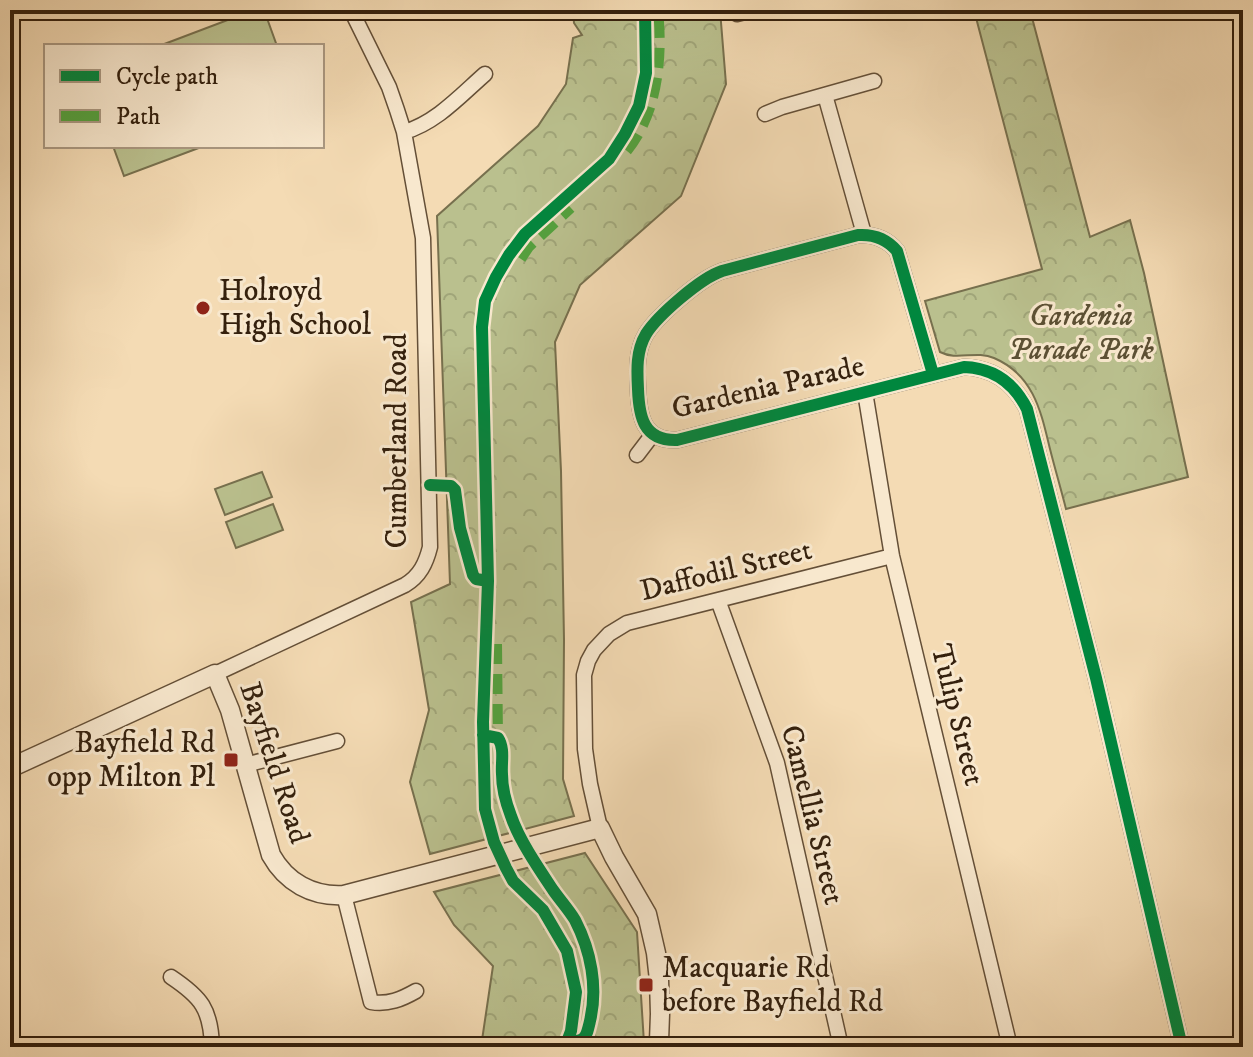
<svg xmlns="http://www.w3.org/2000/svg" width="1253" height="1057" viewBox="0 0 1253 1057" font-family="'IM FELL DW Pica',serif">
  <defs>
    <pattern id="park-crowns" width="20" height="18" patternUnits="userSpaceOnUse" patternTransform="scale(2)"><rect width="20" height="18" fill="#bac08e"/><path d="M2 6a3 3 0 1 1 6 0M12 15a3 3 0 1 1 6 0" fill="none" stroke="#a0a579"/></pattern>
  </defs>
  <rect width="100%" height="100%" fill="#f4dbb4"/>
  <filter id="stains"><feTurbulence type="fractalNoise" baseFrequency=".0025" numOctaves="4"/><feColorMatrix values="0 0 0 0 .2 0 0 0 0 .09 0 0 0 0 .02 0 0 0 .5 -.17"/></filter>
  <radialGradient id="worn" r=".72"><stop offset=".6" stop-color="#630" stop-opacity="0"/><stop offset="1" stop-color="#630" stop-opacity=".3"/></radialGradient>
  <!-- grass -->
  <path fill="#bac08e" stroke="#77704e" stroke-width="2" d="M254 10H264L277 46H159Z
    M113 146H204L124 176Z
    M262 472 272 497 225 515 215 489Z
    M273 504 283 530 236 548 226 522Z"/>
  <!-- park -->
  <path fill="url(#park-crowns)" stroke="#77704e" stroke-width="2" d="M573 10H720L726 84 681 196 580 285 555 342 561 471 564 640 563 779 574 816 430 854 410 782 429 710 411 602 450 584 437 216 538 126 566 84 573 38 582 35 574 23Z
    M974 10H1030L1090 237 1130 220 1144 273 1188 477 1066 509C1061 489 1055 469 1050 449 1041 412 1034 375 994 358 976 350 957 361 940 352L925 301 1042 269Z
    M585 853 637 932 644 1043 642 1047H481L493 966 454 925 434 892Z"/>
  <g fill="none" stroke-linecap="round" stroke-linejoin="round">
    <defs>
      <path id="minor" d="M737 14 753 10
        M825 95 864 234
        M765 114 782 107 874 81
        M404 132C436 123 461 95 485 74
        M933 374 897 251C887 239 874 234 858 235L722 271C701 278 658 315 646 334 636 351 637 370 638 389 639 416 643 441 677 440L964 367C993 368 1014 383 1027 409L1096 678 1182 1047
        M865 392 892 556 1010 1047
        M637 455 653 434
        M718 600 777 763 841 1047
        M215 674 405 585C420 576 426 563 430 547L423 238 404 132 397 110 389 87 351 10
        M245 765 337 741
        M600 828 590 784 585 749 584 675 588 661 594 650 609 634 627 623 892 556
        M344 895 371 1002C388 1005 402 999 416 991
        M171 977C201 997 211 1009 212 1047"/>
      <path id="tertiary" d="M10 768 215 674 230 710 271 855C286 882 312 897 344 895L600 828 614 857 647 914 656 953 659 980 660 1014 659 1041 657 1047"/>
    </defs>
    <!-- minor casing -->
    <use href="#minor" stroke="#644f37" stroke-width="17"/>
    <!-- tertiary casing -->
    <use href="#tertiary" stroke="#644f37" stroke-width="21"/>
    <!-- minor -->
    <use href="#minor" stroke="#f8e8ce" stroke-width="14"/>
    <!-- tertiary -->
    <use href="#tertiary" stroke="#f8e8ce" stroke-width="18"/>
    <!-- quiet -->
    <path stroke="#53a23e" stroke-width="10" stroke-dasharray="20 10" stroke-linecap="butt" d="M627 151C658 113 663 57 658 10
      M521 259 529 247 571 208
      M497 644 498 738"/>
    <defs>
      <path id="cycleway" d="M933 374 897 251C887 239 874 234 858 235L722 271C701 278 658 315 646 334 636 351 637 370 638 389 639 416 643 441 677 440L964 367C993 368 1014 383 1027 409L1096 678 1182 1047
        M430 485 451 486 455 490 460 528 473 575 476 579 488 581
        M483 735 498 738C505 749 501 762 502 774 502 788 506 803 511 816 519 840 539 869 553 890 560 900 569 910 575 920 591 951 598 987 590 1021 586 1038 586 1041 567 1042
        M565 1047 571 1031 576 992 567 951 543 910 513 881 506 868 494 842 485 809 483 722 488 581 482 327 485 301 496 277 509 255 525 234 609 159 625 134 639 106 646 73 645 10"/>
    </defs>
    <!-- cycleway casing -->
    <use href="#cycleway" stroke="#f8e8ce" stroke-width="17"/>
    <!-- cycleway -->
    <use href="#cycleway" stroke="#00873e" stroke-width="12"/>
  </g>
  <!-- markers -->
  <g fill="#8f2418" stroke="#f8e8ce" stroke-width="3">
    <circle cx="203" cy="308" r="8"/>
    <rect x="223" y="752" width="16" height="16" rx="4"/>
    <rect x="638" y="977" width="16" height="16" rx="4"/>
  </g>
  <g text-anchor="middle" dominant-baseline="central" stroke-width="6" stroke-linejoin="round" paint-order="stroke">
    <!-- poi labels -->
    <g font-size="30" fill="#34200d" stroke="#f8e8ce" text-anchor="start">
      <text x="219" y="291">Holroyd<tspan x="219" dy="34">High School</tspan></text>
      <text x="215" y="743" text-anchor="end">Bayfield Rd<tspan x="215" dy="34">opp Milton Pl</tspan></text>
      <text x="662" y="968">Macquarie Rd<tspan x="662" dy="34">before Bayfield Rd</tspan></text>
    </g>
    <!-- park labels -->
    <g font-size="30" font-style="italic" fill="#5c5034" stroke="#f8e8ce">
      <text x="1081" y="316">Gardenia<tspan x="1081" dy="34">Parade Park</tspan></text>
    </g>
    <!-- street labels -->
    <g font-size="30" fill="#34200d" stroke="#f8e8ce">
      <text transform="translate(768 388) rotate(-13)">Gardenia Parade</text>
      <text transform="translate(397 441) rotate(-90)">Cumberland Road</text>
      <text transform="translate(726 571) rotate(-14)">Daffodil Street</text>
      <text transform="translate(957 715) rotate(76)">Tulip Street</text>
      <text transform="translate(274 763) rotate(72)">Bayfield Road</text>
      <text transform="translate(812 815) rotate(76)">Camellia Street</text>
    </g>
  </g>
  <!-- margin -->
  <rect width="1253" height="1057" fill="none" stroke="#f4dbb4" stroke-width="40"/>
  <rect x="12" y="12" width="1229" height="1033" fill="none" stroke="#34200d" stroke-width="4"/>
  <rect x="20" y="20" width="1213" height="1017" fill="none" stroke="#34200d" stroke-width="2"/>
  <!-- legend -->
  <rect x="44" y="44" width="280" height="104" fill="#f8e8ce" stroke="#aa9881" stroke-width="2"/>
  <rect x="60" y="70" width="40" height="12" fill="#00873e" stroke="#aa9881" stroke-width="2"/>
  <text x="116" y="84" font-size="24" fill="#34200d">Cycle path</text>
  <rect x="60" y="110" width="40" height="12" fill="#53a23e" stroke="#aa9881" stroke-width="2"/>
  <text x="116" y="124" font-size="24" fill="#34200d">Path</text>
  <rect width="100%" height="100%" filter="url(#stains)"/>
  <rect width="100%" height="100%" fill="url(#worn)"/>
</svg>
